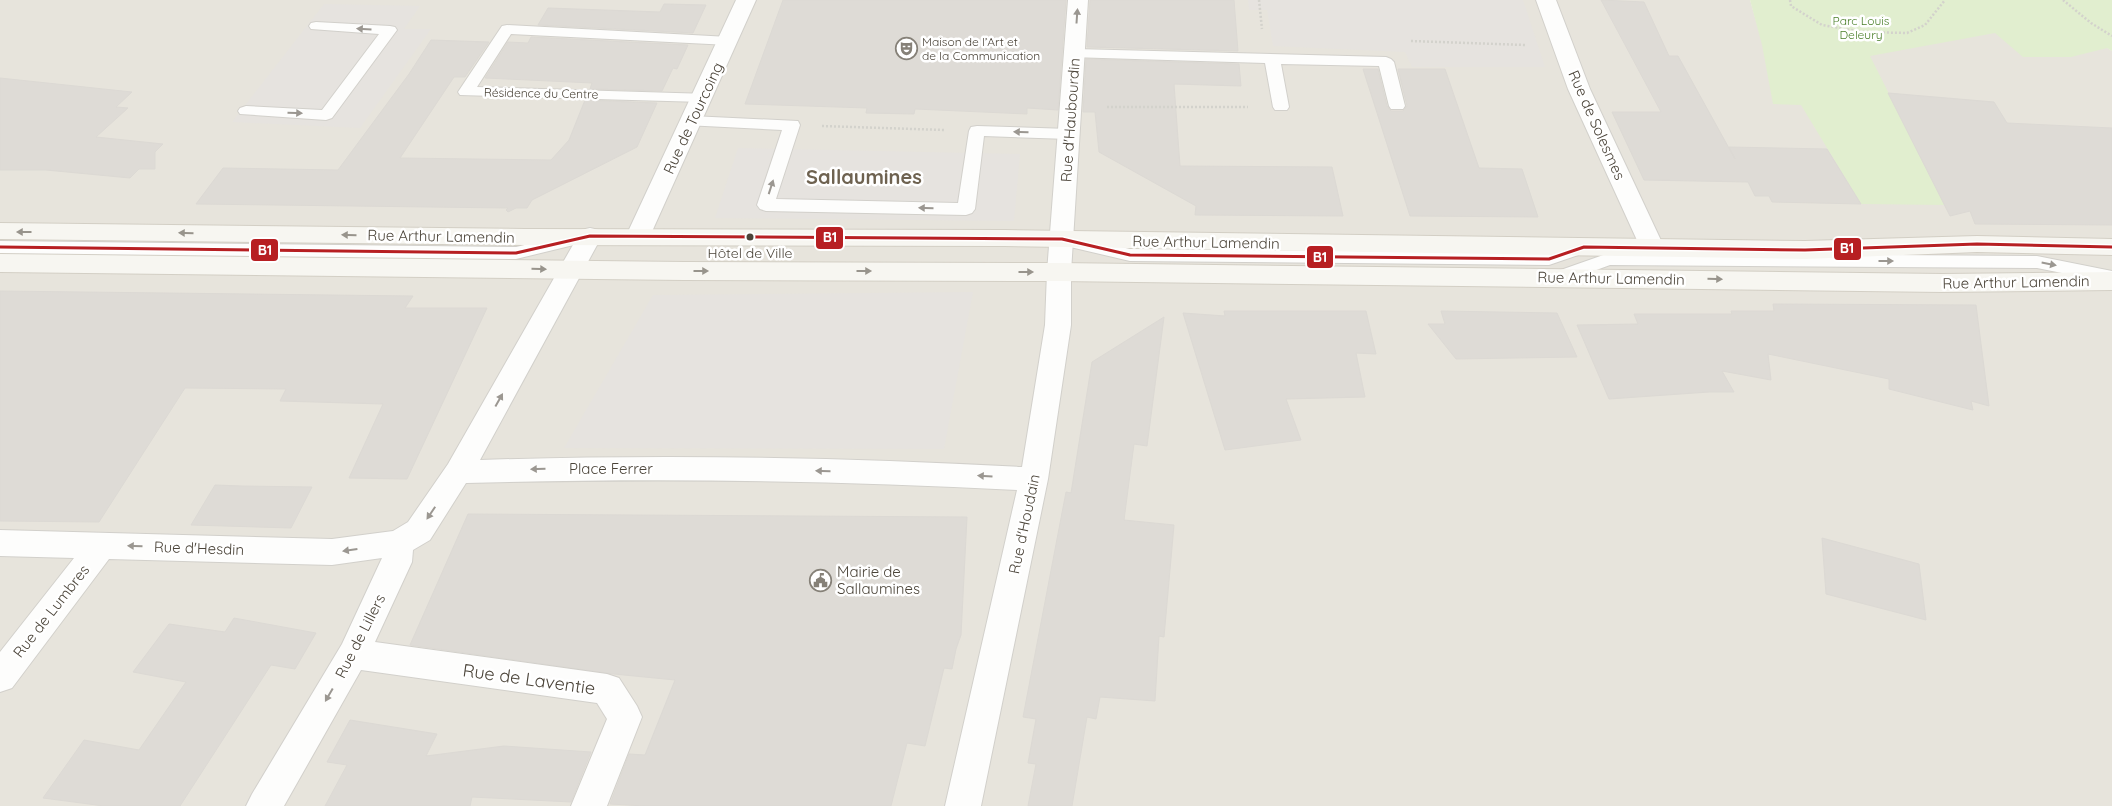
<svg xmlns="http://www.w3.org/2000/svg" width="2112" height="806" viewBox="0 0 2112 806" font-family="Quicksand,sans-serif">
  <rect width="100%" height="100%" fill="#f4f2ee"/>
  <!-- residential -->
  <path fill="#e7e4dc" d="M0 0H1750L1763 45 2064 20 2112 51V806H0Z"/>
  <!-- green -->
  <path fill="#e1eecf" d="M1750 0H2112V51L2107 48 2071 57H2023L1995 33 1870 56 1945 205 1861 204 1801 105 1773 104 1762 45Z"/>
  <!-- parking -->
  <path fill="#e6e3df" d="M1248 0H1523L1545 67H1412L1405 52 1273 46 1267 10H1249Z
    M324 4 420 6 404 29H431L360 128 232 122Z
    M738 148 1020 154 1014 221 715 218Z
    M973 292 944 449 564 448 653 295Z"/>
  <!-- building -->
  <path fill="#dedbd6" stroke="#dcd9d4" d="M783 0H1066L1058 110 1027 108V114L915 109 914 114 866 113 867 108 745 104Z
    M1090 0H1234L1238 51 1087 47Z
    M1601 0 1644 2 1669 56H1678L1735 159 1729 147 1827 149 1861 204 1772 202 1769 196H1755L1748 182 1644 180 1612 112H1661Z
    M664 4 706 5 693 33 538 25 548 8 660 12Z
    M531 37 688 45 677 69 673 68 662 91 590 89 592 83 485 78 508 42 528 43Z
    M431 40 489 42 465 77H454L400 158 551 160 569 140 585 100 657 103 637 147 532 200 527 208H516L508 212 506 210 508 208 196 204 223 168 338 170 409 74Z
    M1086 59 1239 64 1241 86 1174 84 1180 166 1332 167 1343 216 1195 215 1196 206 1099 152 1095 112H1083Z
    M1363 69H1378L1387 106 1391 111H1403L1407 106 1398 69H1445L1479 168 1522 169 1538 217 1410 216Z
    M0 78 132 92 116 107 128 108 96 137 163 144 155 152V169H139L130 178 46 170H0Z
    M1888 93 1994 102 2007 123 2112 128V225L1975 224 1970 211 1950 216Z
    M0 291 413 296 405 308H487L407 479 349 478 383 404 280 401 286 389 185 388 99 522 0 521Z
    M1773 304 1976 305 1989 406 1971 401 1973 410 1889 389V379L1768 354 1771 380 1722 371 1734 392H1709L1609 399 1577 325 1638 324 1634 314H1732L1731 311H1774Z
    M1224 311H1366L1376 354 1356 353 1365 397 1286 399 1301 440 1225 450 1183 313 1225 316Z
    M1441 311 1557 313 1577 357 1456 359 1428 324H1445Z
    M1164 317 1147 446 1134 444 1124 520 1174 525 1164 637 1159 636 1155 701 1100 697 1096 719 1087 717 1072 806H1028L1036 764 1028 763 1036 719 1023 717 1066 492 1071 493 1092 362Z
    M215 485 242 486 312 487 291 528 191 525Z
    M468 514 967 517 961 635 956 649 952 669 944 668 925 746 907 743 891 806H645L610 804 629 754 645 755 675 680 614 674 410 645Z
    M1822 538 1919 564 1926 620 1826 594Z
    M234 618 316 633 295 669 271 665 180 806H104L43 798 84 740 139 750 186 682 133 672 169 624 225 632Z
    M350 720 437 734 426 756 504 746 591 752 571 802 472 797 470 806H325L347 765 327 762Z"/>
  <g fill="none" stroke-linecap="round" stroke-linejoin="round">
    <defs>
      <path id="service" d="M316 22 390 26 395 27 397 30 332 118 326 120 240 114 238 111 240 108 246 106 322 110 379 34 311 29 309 26 311 23Z
        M507 25 729 37 734 38 736 41 734 44 729 45 511 34 477 87 709 94 711 97 709 100 703 102 460 95 458 92 502 26Z
        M1075 49 1386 57 1391 59 1394 62 1405 106 1403 109H1391L1389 106 1379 66 1281 64 1289 107 1287 110H1275L1273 107 1265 63 1070 57 1067 54 1070 51Z
        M691 116 798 121 800 125 776 199 958 203 969 131 971 127 977 126 1069 129 1075 130 1077 134 1075 138 1069 139 984 136 975 209 972 213 966 215 766 211 760 209 757 205 782 130 685 125 683 121 685 117Z
        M576 233 582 235 585 239 582 243 516 259 0 253V241L516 247Z
        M1072 236 1130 249 1548 253 1584 241 1590 243 1593 247 1590 251 1549 265 1130 261 1066 246 1063 242 1066 238Z
        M1609 253 2037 256 2112 271V283L2037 268 1610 265 1561 283 1555 282 1552 277 1555 272Z"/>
      <path id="minor" d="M736 0H756L650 236 647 242 638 244 629 242 626 236Z
        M1068 0H1088L1071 272V325L1048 479 981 806H945L1017 490C833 480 650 478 466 483L430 540 413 550 412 562 375 642 607 674 619 678 637 706 642 717 607 806H571L607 719 597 703 361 670 284 806H246L252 794 342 644 382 558 332 565 109 559 12 688 0 692V652L74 558 0 556V530L332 539 393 531 408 522 448 464 578 236 581 230 590 228 599 230 602 236 480 460C660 454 841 457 1022 467L1045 325 1047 272Z
        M1536 0H1556L1590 89 1665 249 1662 255 1653 258 1644 255 1641 249 1568 89Z"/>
      <path id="secondary" d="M0 223 525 229 1004 230 1805 241 1977 236 2112 239V255L1977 252 1805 259 1004 246 525 245 0 239Z
        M0 254 684 262 1059 263 1943 274 2112 272V290L1943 292 1059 281 684 280 0 272Z"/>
    </defs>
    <!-- service casing -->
    <use href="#service" stroke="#d2d0cb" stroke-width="2"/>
    <!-- minor casing -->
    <use href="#minor" stroke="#d2d0cb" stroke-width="2"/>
    <!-- secondary casing -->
    <use href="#secondary" stroke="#d3cfc5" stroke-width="2"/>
    <!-- path -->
    <path stroke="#d3d2cc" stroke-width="2.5" stroke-dasharray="2 2" stroke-linecap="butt" d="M1259 0 1262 29
      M1790 0 1791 6 1822 25 1863 32 1907 33 1925 25 1945 0
      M2063 0 2091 23 2112 36
      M1411 41 1525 45
      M1107 107H1248
      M822 126 944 130"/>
    <!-- service -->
    <use href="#service" fill="#fdfdfc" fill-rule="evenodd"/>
    <!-- minor -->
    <use href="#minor" fill="#fdfdfc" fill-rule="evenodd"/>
    <!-- secondary -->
    <use href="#secondary" fill="#f7f6f1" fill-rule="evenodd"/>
    <defs>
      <path id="bus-1" d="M0 247 516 253 590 236 1062 239 1130 255 1549 259 1584 247 1805 250 1977 244 2112 247"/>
    </defs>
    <!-- bus-1 casing -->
    <use href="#bus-1" stroke="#fff" stroke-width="6"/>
    <!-- bus-1 -->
    <use href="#bus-1" stroke="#b71f22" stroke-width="3"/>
  </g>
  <!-- one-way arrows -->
  <defs><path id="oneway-solid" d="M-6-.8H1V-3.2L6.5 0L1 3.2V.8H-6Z" transform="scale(1.25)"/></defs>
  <g fill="#9b9791">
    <use href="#oneway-solid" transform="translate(1077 16) rotate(-86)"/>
    <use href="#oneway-solid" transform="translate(364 29) rotate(-176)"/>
    <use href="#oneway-solid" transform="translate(295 113) rotate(2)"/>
    <use href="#oneway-solid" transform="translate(1021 132) rotate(-178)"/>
    <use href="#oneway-solid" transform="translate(771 187) rotate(-72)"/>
    <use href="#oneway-solid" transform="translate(926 208) rotate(-179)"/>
    <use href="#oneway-solid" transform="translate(1886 261)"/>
    <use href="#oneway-solid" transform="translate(2049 264) rotate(11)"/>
    <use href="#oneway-solid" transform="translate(499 400) rotate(-61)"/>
    <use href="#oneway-solid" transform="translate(538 469) rotate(178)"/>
    <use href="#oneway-solid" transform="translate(823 471) rotate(-179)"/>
    <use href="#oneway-solid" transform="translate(985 476) rotate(-177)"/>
    <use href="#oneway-solid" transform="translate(431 513) rotate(124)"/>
    <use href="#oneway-solid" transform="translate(135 546) rotate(-178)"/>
    <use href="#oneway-solid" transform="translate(350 550) rotate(172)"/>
    <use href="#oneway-solid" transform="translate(329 695) rotate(120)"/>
  </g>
  <g fill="#98948c">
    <use href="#oneway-solid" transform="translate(24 232) rotate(-180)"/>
    <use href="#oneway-solid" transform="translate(186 233) rotate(-179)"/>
    <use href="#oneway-solid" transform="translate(349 235) rotate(-179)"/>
    <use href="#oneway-solid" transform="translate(539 269) rotate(2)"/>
    <use href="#oneway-solid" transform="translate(701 271)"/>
    <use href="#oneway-solid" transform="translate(864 271)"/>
    <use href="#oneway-solid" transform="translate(1026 272)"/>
    <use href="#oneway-solid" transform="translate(1715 279) rotate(1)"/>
  </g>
  <!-- icons -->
  <defs>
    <symbol id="theatre-ring" viewBox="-11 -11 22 22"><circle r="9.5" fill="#fff" stroke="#868178" stroke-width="1.5"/><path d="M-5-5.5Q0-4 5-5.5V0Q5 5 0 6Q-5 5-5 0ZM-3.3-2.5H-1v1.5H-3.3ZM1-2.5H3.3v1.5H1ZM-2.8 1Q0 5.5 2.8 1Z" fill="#868178"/></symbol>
    <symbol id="civic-ring" viewBox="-11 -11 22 22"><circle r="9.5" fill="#fff" stroke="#868178" stroke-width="1.5"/><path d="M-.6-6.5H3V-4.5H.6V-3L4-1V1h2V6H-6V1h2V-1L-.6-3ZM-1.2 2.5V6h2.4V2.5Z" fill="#868178"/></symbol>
  </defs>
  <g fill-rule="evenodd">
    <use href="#theatre-ring" x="894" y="36" width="25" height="25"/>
    <use href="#civic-ring" x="808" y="568" width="25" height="25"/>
  </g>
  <!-- markers -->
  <circle fill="#4b4439" stroke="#fff" stroke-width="2" cx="750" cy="237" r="4.5"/>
  <g text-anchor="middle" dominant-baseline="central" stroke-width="5" stroke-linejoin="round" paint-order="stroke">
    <!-- far-park labels -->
    <g font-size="12" fill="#4a7f2a" stroke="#fff">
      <text x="1861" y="20">Parc Louis<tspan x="1861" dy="14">Deleury</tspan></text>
    </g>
    <!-- far-poi labels -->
    <g font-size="12" fill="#4b4439" stroke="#fff" text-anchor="start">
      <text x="922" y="41">Maison de l’Art et<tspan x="922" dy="14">de la Communication</tspan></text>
    </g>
    <!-- far-street labels -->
    <g font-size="12" fill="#4b4439" stroke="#fff">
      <text transform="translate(541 93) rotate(1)">Résidence du Centre</text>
    </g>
    <!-- bus labels -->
    <g font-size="14" fill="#4b4439" stroke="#fff">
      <text x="750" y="253">Hôtel de Ville</text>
    </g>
    <!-- street labels -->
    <g font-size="15" fill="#4b4439" stroke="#fff">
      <text transform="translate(693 118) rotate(-65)">Rue de Tourcoing</text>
      <text transform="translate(1070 120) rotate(-86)">Rue d'Haubourdin</text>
      <text transform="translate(1597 125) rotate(66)">Rue de Solesmes</text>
      <text transform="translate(441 236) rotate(1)">Rue Arthur Lamendin</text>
      <text transform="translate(1206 242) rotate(1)">Rue Arthur Lamendin</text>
      <text transform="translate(1611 278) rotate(1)">Rue Arthur Lamendin</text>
      <text transform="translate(2016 282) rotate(-1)">Rue Arthur Lamendin</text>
      <text x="611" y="468">Place Ferrer</text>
      <text transform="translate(1024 524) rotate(-78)">Rue d'Houdain</text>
      <text transform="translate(199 548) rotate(2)">Rue d'Hesdin</text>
      <text transform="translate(51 611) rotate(-52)">Rue de Lumbres</text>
      <text transform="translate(360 636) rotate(-63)">Rue de Lillers</text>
    </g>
    <!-- poi labels -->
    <g font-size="15" fill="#4b4439" stroke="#fff" text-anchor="start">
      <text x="837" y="571">Mairie de<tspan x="837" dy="17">Sallaumines</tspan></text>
    </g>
    <!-- near-street labels -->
    <g font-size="18" fill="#4b4439" stroke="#fff">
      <text transform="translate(529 679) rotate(8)">Rue de Laventie</text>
    </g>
    <!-- district labels -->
    <g font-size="20" font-weight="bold" fill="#6e6250" stroke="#fff">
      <text x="864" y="176">Sallaumines</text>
    </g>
  </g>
  <g stroke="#fff" stroke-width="2">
    <rect x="815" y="226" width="29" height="24" rx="5" fill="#b71f22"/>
    <rect x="1833" y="237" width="29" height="24" rx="5" fill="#b71f22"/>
    <rect x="250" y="238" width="29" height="24" rx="5" fill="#b71f22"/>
    <rect x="1306" y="245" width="28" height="24" rx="5" fill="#b71f22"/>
  </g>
  <g font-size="14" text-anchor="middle" font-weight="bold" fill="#fff">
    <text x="830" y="242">B1</text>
    <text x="1847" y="253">B1</text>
    <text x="265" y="255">B1</text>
    <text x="1320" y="262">B1</text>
  </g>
</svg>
